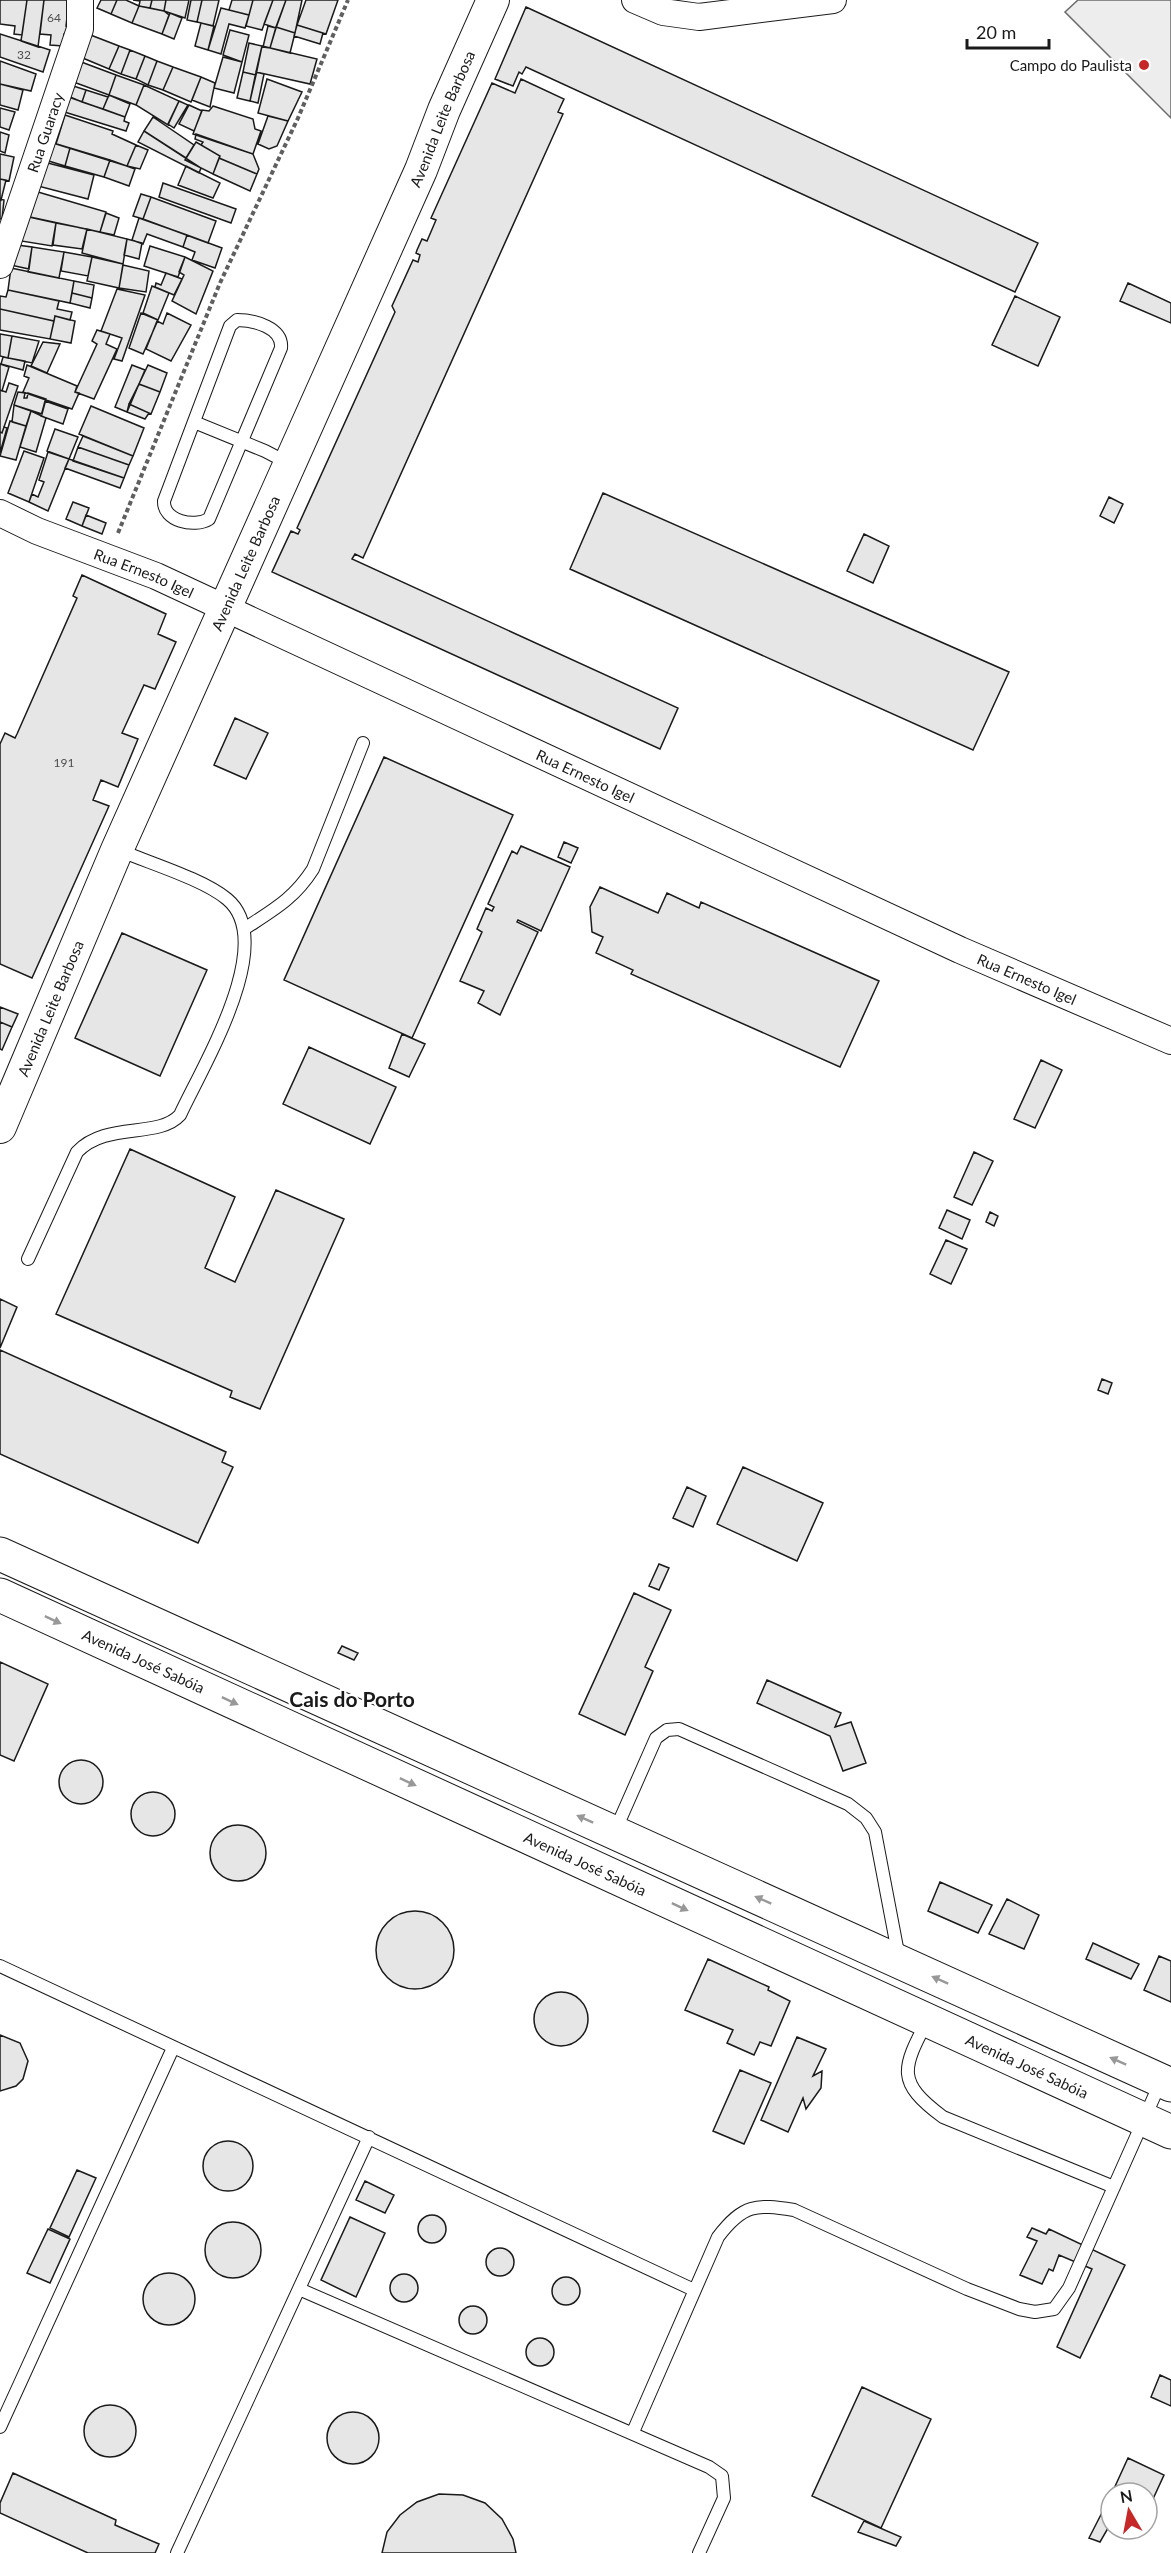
<svg xmlns="http://www.w3.org/2000/svg" width="1171" height="2553" viewBox="0 0 1171 2553" font-family="Lato,sans-serif">
  <rect width="100%" height="100%" fill="#fff"/>
  <!-- built -->
  <path fill="#ededed" stroke="#6a6a6a" stroke-width="1.5" d="M1078 0H1171V118L1065 12Z"/>
  <!-- building -->
  <path fill="#e6e6e6" stroke="#1a1a1a" stroke-width="1.5" d="M0 0H27L22 35 14 34 15 26 0 24Z
    M27 0H44L38 47 21 41Z
    M44 0H69L66 26 73 27 71 35 64 34 63 46 50 45 51 35 40 34Z
    M101 0H117L111 14 97 8Z
    M117 0H126L139 6 132 23 111 14Z
    M133 0H152L150 8 139 6 140 1Z
    M152 0H166L164 11 150 8Z
    M166 0H189L185 18 164 11Z
    M191 0H202L197 22 187 20Z
    M202 0H219L213 26 197 22Z
    M232 0H253L249 15 229 10Z
    M253 0H273L262 30 246 26Z
    M273 0H286L276 28 264 24Z
    M286 0H302L295 33 276 27Z
    M306 0H338L326 34 297 25Z
    M139 6 164 11 169 15 162 34 132 23Z
    M526 7 1038 243 1015 292 526 67 522 74 519 72 513 86 495 79Z
    M221 8 249 15 245 28 229 24 221 54 208 50Z
    M170 13 182 18 174 39 162 34Z
    M201 23 214 26 208 50 195 46Z
    M297 25 323 33 320 44 294 36Z
    M268 26 276 28 270 48 263 47Z
    M276 27 295 33 290 53 270 48Z
    M230 30 249 35 242 62 223 55Z
    M0 34 50 50 43 72 0 57Z
    M88 34 119 46 109 69 78 56Z
    M249 43 262 46 256 75 243 72Z
    M119 46 130 50 121 74 109 69Z
    M262 46 317 59 310 84 256 72Z
    M130 50 145 56 136 79 121 74Z
    M145 56 157 61 148 85 136 79Z
    M223 57 242 62 234 93 214 88Z
    M76 60 116 75 109 95 68 80Z
    M0 61 36 74 31 91 0 84Z
    M157 61 173 67 163 90 148 85Z
    M173 67 201 77 191 102 163 90Z
    M243 72 256 75 250 101 237 98Z
    M256 72 264 74 258 103 250 101Z
    M116 75 144 85 136 105 109 95Z
    M201 77 215 83 210 107 192 100Z
    M267 79 302 92 288 121 258 113Z
    M521 79 564 99 558 112 563 114 363 558 355 554 352 559 678 708 660 749 272 572 291 531 298 534 300 530 297 528 395 312 392 306 413 260 418 262 420 255 416 253 417 250 422 239 427 241 436 220 431 218 492 83 515 93Z
    M0 84 23 90 18 110 0 105Z
    M67 84 86 90 82 102 63 94Z
    M144 85 179 101 168 125 136 105Z
    M86 90 108 97 103 109 82 102Z
    M63 95 125 117 124 121 129 123 126 131 58 110Z
    M109 95 130 104 125 117 103 109Z
    M179 101 188 105 174 128 168 124Z
    M189 105 202 111 194 131 179 124Z
    M213 106 253 119 255 129 261 131 253 154 193 134 202 110 209 111Z
    M0 108 15 112 9 130 0 127Z
    M65 115 113 131 112 134 136 145 127 166 56 144Z
    M268 116 288 121 277 146 269 149 258 144Z
    M153 117 194 145 186 158 144 131Z
    M144 131 201 168 199 173 138 142Z
    M0 132 9 135 5 153 0 151Z
    M196 134 253 154 259 169 257 174 219 158 220 156 201 145 203 142 195 139Z
    M47 141 70 148 65 166 42 159Z
    M196 142 220 156 213 174 185 160Z
    M136 145 148 150 140 169 127 166Z
    M70 148 110 160 104 177 65 166Z
    M0 154 14 157 9 181 0 179Z
    M219 158 257 174 250 191 213 174Z
    M110 160 135 169 129 186 104 177Z
    M44 162 94 175 88 199 38 186Z
    M186 166 220 183 213 198 178 185Z
    M0 179 6 180 1 200 0 199Z
    M163 183 236 209 231 223 159 197Z
    M38 192 106 212 100 232 30 217Z
    M141 194 151 197 143 219 133 216Z
    M151 197 216 221 208 243 143 219Z
    M0 199 4 200 2 219H0Z
    M106 213 119 218 114 235 100 232Z
    M20 215 56 223 52 246 15 240Z
    M139 218 187 235 183 247 147 234 143 244 132 240Z
    M56 223 87 229 82 249 53 245Z
    M87 229 127 239 123 264 82 253Z
    M187 235 222 248 215 268 192 260 195 252 183 247Z
    M127 239 142 243 139 259 124 255Z
    M9 244 32 247 29 269 6 264Z
    M150 246 185 257 178 277 144 266Z
    M32 247 64 252 59 278 28 272Z
    M64 252 92 257 88 276 61 271Z
    M92 257 123 264 119 288 87 281Z
    M185 257 213 271 196 314 172 301 184 275 179 272Z
    M123 265 149 271 146 292 119 288Z
    M11 268 74 281 70 303 8 290Z
    M166 273 182 279 174 295 155 287 156 283 161 285Z
    M74 281 94 285 92 298 72 293Z
    M1128 283 1171 303V323L1120 301Z
    M152 286 169 293 158 320 143 313Z
    M117 289 145 295 122 361 114 359 122 338 101 331Z
    M8 290 59 301 57 309 72 312 70 320 55 316 54 321 0 309V296L6 297Z
    M72 293 92 298 90 308 70 303Z
    M1015 296 1060 317 1038 366 992 345Z
    M0 309 54 321 50 339 0 330Z
    M141 313 158 320 143 354 129 348Z
    M167 313 191 325 171 361 146 349 157 321 163 324Z
    M55 316 75 321 71 343 50 339Z
    M97 330 110 334 106 344 117 349 94 399 75 392 97 344 92 341Z
    M0 334 12 336 8 358 0 356Z
    M12 336 39 341 32 363 8 358Z
    M43 342 60 344 47 373 31 366Z
    M3 357 25 361 23 370 1 364Z
    M0 364 9 367 2 391 0 390Z
    M27 365 77 386 75 392 79 393 72 409 23 392 29 378 24 376Z
    M132 365 145 370 127 412 115 407Z
    M148 365 167 373 160 392 139 384Z
    M9 383 18 386 2 433 0 432V390L6 392Z
    M139 384 160 392 151 414 129 404Z
    M18 392 25 393 24 398H27L28 393 46 399 42 414 14 405Z
    M45 401 68 409 63 424 41 416Z
    M129 404 149 413 145 419 127 412Z
    M14 405 31 411 26 426 12 422Z
    M91 406 144 428 133 456 79 434Z
    M31 411 46 418 36 452 20 447Z
    M10 421 26 426 16 460 0 456Z
    M4 427 7 428 0 453V432L2 433Z
    M55 429 78 437 69 459 47 451Z
    M83 436 133 456 129 465 78 447Z
    M78 447 129 465 124 478 73 461Z
    M24 451 44 458 29 502 8 493Z
    M48 452 69 459 48 511 29 502 32 494 38 497 44 482 39 480Z
    M69 459 124 478 120 488 65 468Z
    M603 493 1009 672 973 750 570 569Z
    M1109 497 1123 504 1114 523 1100 516Z
    M73 502 89 508 82 526 66 519Z
    M86 515 106 523 102 534 82 526Z
    M864 534 889 546 873 583 847 571Z
    M82 575 166 614 158 634 176 642 155 689 144 685 122 733 138 739 118 787 101 780 93 800 109 806 32 978 0 964V744L5 733 15 738 17 734 77 598 73 596Z
    M235 718 268 733 246 779 214 765Z
    M384 757 513 815 412 1038 284 980Z
    M564 842 578 848 571 863 558 857Z
    M521 846 570 867 541 931 518 920 517 922 538 932 500 1015 478 1003 484 991 460 981 482 932 477 929 486 908 492 911 494 907 488 904 512 851 517 854Z
    M600 887 658 913 667 893 699 908 701 902 879 981 840 1067 631 974 633 970 596 953 603 937 592 932 590 907Z
    M122 933 207 970 160 1076 75 1038Z
    M0 1007 18 1014 12 1027 0 1022Z
    M0 1022 12 1027 2 1050 0 1049Z
    M402 1034 425 1044 409 1077 389 1068Z
    M309 1047 396 1087 370 1144 283 1104Z
    M1041 1060 1062 1070 1035 1128 1014 1119Z
    M130 1149 235 1197 205 1268 235 1282 276 1190 344 1219 260 1409 230 1397 232 1391 56 1314Z
    M974 1152 993 1161 972 1205 954 1197Z
    M947 1210 970 1220 962 1239 939 1228Z
    M990 1212 998 1216 994 1226 986 1222Z
    M946 1240 967 1249 951 1284 930 1274Z
    M0 1299 17 1307 0 1348Z
    M0 1350 226 1452 222 1462 233 1467 198 1543 0 1454Z
    M1102 1379 1112 1383 1108 1394 1098 1390Z
    M743 1467 823 1503 797 1561 717 1524Z
    M687 1487 706 1496 693 1527 673 1518Z
    M659 1564 669 1568 659 1590 649 1586Z
    M634 1593 671 1610 645 1667 653 1671 625 1735 579 1714Z
    M342 1646 358 1653 354 1660 338 1653Z
    M0 1662 48 1684 14 1761 0 1755Z
    M767 1680 841 1713 835 1727 851 1722 866 1763 843 1771 830 1736 757 1703Z
    M59 1782a22 22 0 1 1 44 0a22 22 0 1 1-44 0Z
    M131 1814a22 22 0 1 1 44 0a22 22 0 1 1-44 0Z
    M210 1853a28 28 0 1 1 56 0a28 28 0 1 1-56 0Z
    M940 1882 992 1905 978 1933 928 1911Z
    M1007 1899 1039 1915 1024 1949 989 1934Z
    M376 1950a39 39 0 1 1 78 0a39 39 0 1 1-78 0Z
    M1093 1943 1139 1964 1131 1979 1086 1959Z
    M1159 1956 1171 1961V2002L1144 1990Z
    M708 1959 769 1987 768 1990 790 2001 771 2046 760 2042 754 2055 727 2043 733 2030 685 2010Z
    M534 2019a27 27 0 1 1 54 0a27 27 0 1 1-54 0Z
    M0 2035 20 2043 28 2061 23 2079 16 2086 0 2091Z
    M797 2037 826 2049 813 2076 822 2071 821 2088 806 2109 803 2098 788 2132 761 2120Z
    M740 2070 771 2083 744 2144 713 2131Z
    M203 2166a25 25 0 1 1 50 0a25 25 0 1 1-50 0Z
    M77 2170 96 2178 69 2237 50 2228Z
    M365 2181 394 2195 385 2213 356 2200Z
    M418 2229a14 14 0 1 1 28 0a14 14 0 1 1-28 0Z
    M350 2217 385 2233 356 2297 321 2280Z
    M205 2250a28 28 0 1 1 56 0a28 28 0 1 1-56 0Z
    M1032 2228 1046 2234 1049 2229 1125 2265 1080 2358 1057 2347 1092 2269 1059 2255 1053 2271 1049 2269 1042 2284 1020 2275 1037 2241 1027 2237Z
    M48 2229 70 2239 50 2283 27 2273Z
    M486 2262a14 14 0 1 1 28 0a14 14 0 1 1-28 0Z
    M143 2299a26 26 0 1 1 52 0a26 26 0 1 1-52 0Z
    M390 2288a14 14 0 1 1 28 0a14 14 0 1 1-28 0Z
    M552 2291a14 14 0 1 1 28 0a14 14 0 1 1-28 0Z
    M459 2320a14 14 0 1 1 28 0a14 14 0 1 1-28 0Z
    M526 2352a14 14 0 1 1 28 0a14 14 0 1 1-28 0Z
    M1160 2375 1171 2380V2406L1151 2397Z
    M862 2387 931 2419 881 2528 812 2496Z
    M84 2431a26 26 0 1 1 52 0a26 26 0 1 1-52 0Z
    M327 2438a26 26 0 1 1 52 0a26 26 0 1 1-52 0Z
    M1128 2458 1164 2475 1147 2512V2493H1112Z
    M13 2473 116 2520 115 2525 159 2544 155 2553H88L0 2513V2503Z
    M439 2494 463 2495 485 2503 502 2519 513 2539 516 2553H382L387 2532 400 2515 417 2502Z
    M1111 2495V2523L1100 2542 1089 2538Z
    M864 2521 901 2537 896 2546 858 2532Z"/>
  <g fill="none" stroke-linecap="round" stroke-linejoin="round">
    <defs>
      <path id="service" d="M237 320C255 320 283 328 281 348L209 519C194 528 163 521 164 501L230 326Z
        M194 422 265 451 290 464
        M244 929C273 910 294 899 313 869L363 743
        M28 1259 77 1152C106 1121 158 1139 180 1115 202 1067 279 942 227 899 203 879 149 863 119 850
        M615 1831 656 1738 667 1730 679 1729 848 1804 866 1818 875 1832 899 1958
        M0 1966 694 2290
        M927 2021C902 2069 896 2082 943 2117L1114 2187
        M299 2289 709 2467 722 2476 724 2498 699 2553
        M0 2427 173 2048
        M633 2432 718 2237C743 2204 756 2204 794 2210L967 2289 1019 2309 1035 2312 1054 2309 1069 2288 1161 2081
        M177 2553 369 2137"/>
      <g id="minor">
        <path d="M635 0 663 12 699 17 833 0"/>
        <path id="s1" d="M0 265 80 29V0"/>
        <path id="s2" d="M0 513 37 531 156 576 960 950 1171 1041"/>
      </g>
      <g id="tertiary">
        <path id="s3" d="M0 1127 117 850 421 170 444 110 493 0"/>
      </g>
      <g id="primary">
        <path d="M0 1554 1171 2085"/>
        <path id="s4" d="M0 1595 1171 2132"/>
      </g>
    </defs>
    <!-- service casing -->
    <use href="#service" stroke="#1a1a1a" stroke-width="14"/>
    <!-- minor casing -->
    <use href="#minor" stroke="#1a1a1a" stroke-width="28"/>
    <!-- tertiary casing -->
    <use href="#tertiary" stroke="#1a1a1a" stroke-width="34"/>
    <!-- primary casing -->
    <use href="#primary" stroke="#1a1a1a" stroke-width="35"/>
    <!-- path -->
    <path stroke="#5f5f5f" stroke-width="4" stroke-dasharray="4.5 3" stroke-linecap="butt" d="M118 533 220 283 298 118 348 0"/>
    <!-- service -->
    <use href="#service" stroke="#fff" stroke-width="12"/>
    <!-- minor -->
    <use href="#minor" stroke="#fff" stroke-width="26"/>
    <!-- tertiary -->
    <use href="#tertiary" stroke="#fff" stroke-width="32"/>
    <!-- primary -->
    <use href="#primary" stroke="#fff" stroke-width="33"/>
  </g>
  <!-- one-way arrows -->
  <defs><path id="oneway-solid" d="M-6-.8H1V-3.2L6.5 0L1 3.2V.8H-6Z" transform="scale(1.5)"/></defs>
  <g fill="#989898">
    <use href="#oneway-solid" transform="translate(53 1620) rotate(25)"/>
    <use href="#oneway-solid" transform="translate(230 1701) rotate(25)"/>
    <use href="#oneway-solid" transform="translate(408 1782) rotate(25)"/>
    <use href="#oneway-solid" transform="translate(585 1819) rotate(-156)"/>
    <use href="#oneway-solid" transform="translate(763 1900) rotate(-156)"/>
    <use href="#oneway-solid" transform="translate(680 1907) rotate(25)"/>
    <use href="#oneway-solid" transform="translate(940 1980) rotate(-156)"/>
    <use href="#oneway-solid" transform="translate(1118 2061) rotate(-156)"/>
  </g>
  <!-- markers -->
  <circle fill="#c62828" stroke="#fff" stroke-width="2" cx="1144" cy="65" r="6"/>
  <g text-anchor="middle" dominant-baseline="central" stroke-width="4.5" stroke-linejoin="round" paint-order="stroke">
    <!-- number labels -->
    <g font-size="12" fill="#4d4d4d">
      <text x="54" y="17">64</text>
      <text x="24" y="54">32</text>
      <text x="64" y="762">191</text>
    </g>
    <!-- poi labels -->
    <g font-size="15" fill="#1a1a1a" stroke="#fff" text-anchor="end">
      <text x="1132" y="65">Campo do Paulista</text>
    </g>
    <!-- street labels -->
    <g font-size="15" fill="#1a1a1a" stroke="#fff">
      <text stroke="none"><textPath href="#s3" startOffset="1101">Avenida Leite Barbosa</textPath></text>
      <text stroke="none"><textPath href="#s1" startOffset="140">Rua Guaracy</textPath></text>
      <text stroke="none"><textPath href="#s3" startOffset="615">Avenida Leite Barbosa</textPath></text>
      <text stroke="none"><textPath href="#s2" startOffset="156">Rua Ernesto Igel</textPath></text>
      <text stroke="none"><textPath href="#s2" startOffset="642">Rua Ernesto Igel</textPath></text>
      <text stroke="none"><textPath href="#s2" startOffset="1128">Rua Ernesto Igel</textPath></text>
      <text stroke="none"><textPath href="#s3" startOffset="129">Avenida Leite Barbosa</textPath></text>
      <text stroke="none"><textPath href="#s4" startOffset="158">Avenida José Sabóia</textPath></text>
      <text stroke="none"><textPath href="#s4" startOffset="644">Avenida José Sabóia</textPath></text>
      <text stroke="none"><textPath href="#s4" startOffset="1130">Avenida José Sabóia</textPath></text>
    </g>
    <!-- district labels -->
    <g font-size="21" font-weight="bold" fill="#1a1a1a" stroke="#fff">
      <text x="352" y="1698">Cais do Porto</text>
    </g>
  </g>
  <!-- north arrow -->
  <g transform="translate(1129 2511) rotate(350)"><circle r="28" fill="#ffffff" stroke="#a3a3a3" stroke-width="1.5"/>
  <path d="M0-4.5L10 22L0 15L-10 22Z" fill="#c62828"/>
  <text y="-9" font-size="16" font-weight="bold" text-anchor="middle" fill="#1a1a1a">N</text>
  </g>
  <!-- scale -->
  <path d="M967 39v9h82v-9" fill="none" stroke="#1a1a1a" stroke-width="3"/>
  <text x="976" y="39" font-size="18" fill="#1a1a1a" stroke="#ffffff" stroke-width="4.5" paint-order="stroke">20 m</text>
</svg>
